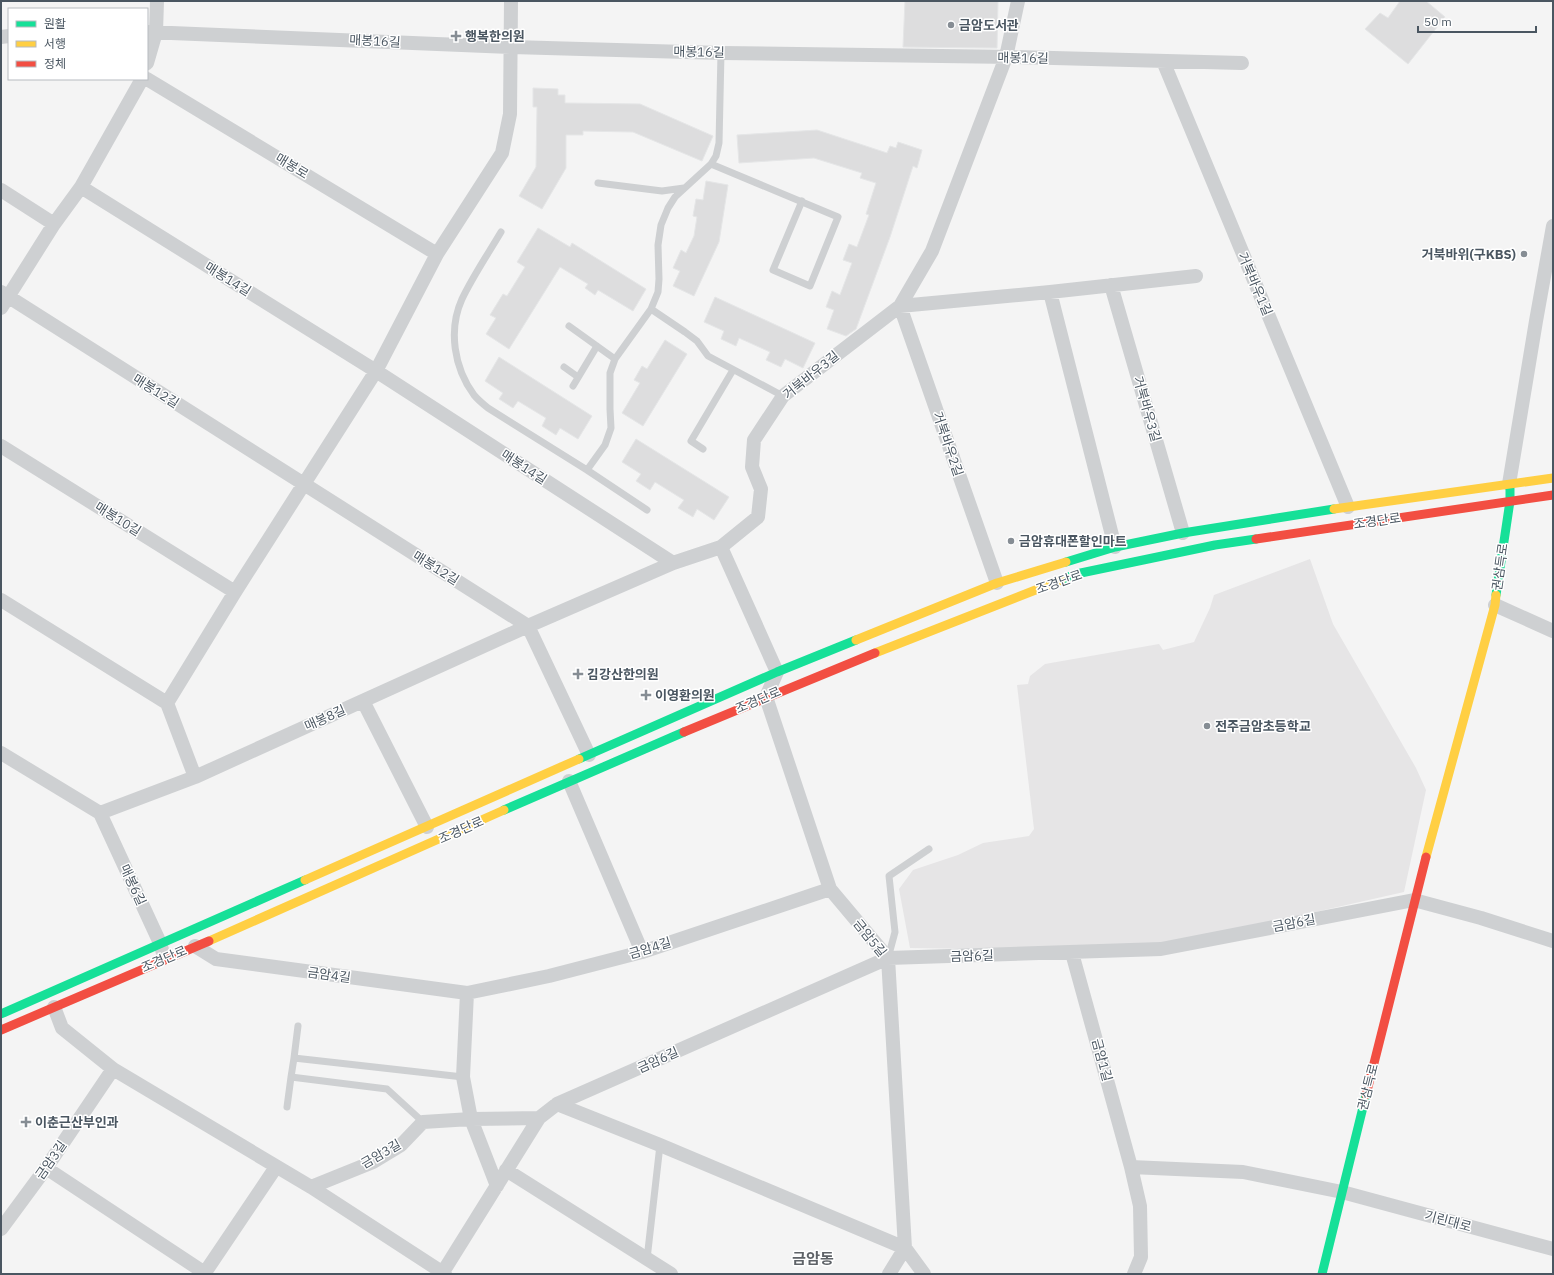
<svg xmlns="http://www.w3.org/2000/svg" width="1554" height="1275" viewBox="0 0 1554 1275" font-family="'IBM Plex Sans','Noto Sans KR',sans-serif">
  <rect width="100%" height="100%" fill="#f4f4f4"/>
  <!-- education -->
  <path fill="#e6e5e6" d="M1310 559 1333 624 1416 768 1426 790 1404 892 1169 945 1049 950 910 948 899 889 913 870 958 855 983 843 1029 836 1034 829 1017 685 1028 684 1030 676 1045 664 1159 644 1163 650 1194 642 1210 608 1214 595Z"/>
  <!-- building -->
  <path fill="#ddddde" stroke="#e5e6e7" d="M905 1H998L997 48 903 47Z
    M1400 1H1426L1445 17 1408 64 1365 29 1380 13 1388 18Z
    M533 88 558 89V95H565V103L640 104 713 136 702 161 633 132 583 131V135H566V168L542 209 519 196 536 167 537 107H533Z
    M817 130 887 153 890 146 896 148 898 142 922 150 917 168 913 166 890 237 856 329 846 336 827 329 834 310 826 307 832 291 840 295 852 263 843 260 849 244 857 247 869 215 866 214 876 183 860 178 862 173 814 158 739 163 737 135Z
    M706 181 728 185 719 242 694 296 673 286 680 271 673 268 681 250 686 253 694 236 697 217 693 216 696 199 703 200Z
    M538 228 570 247 572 243 646 289 633 311 598 290 595 295 585 288 588 284 560 267 509 349 486 334 496 318 490 315 503 294 507 296 525 267 517 262Z
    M715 297 815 343 803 368 785 359 781 367 766 360 770 352 739 338 736 346 721 339 724 331 704 322Z
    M665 340 687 354 643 426 622 413 640 383 634 380 642 366 647 369Z
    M499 357 592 416 578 439 560 428 556 435 542 426 546 418 518 401 513 408 499 399 503 393 485 381Z
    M636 439 729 497 714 520 697 509 693 517 678 508 684 500 655 482 650 490 636 481 641 474 622 462Z"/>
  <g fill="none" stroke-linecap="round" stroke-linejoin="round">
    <!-- lane -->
    <path stroke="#ced0d2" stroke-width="7" d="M711 164 838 217 810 286 773 270 802 201
      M598 183 662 191 684 188
      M501 232C488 254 473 276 462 299 448 330 454 368 474 395 478 400 483 404 488 408L587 470 647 510
      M651 309 685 332 697 341 708 356 783 396
      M569 326 615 359
      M564 367 578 377
      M573 386 597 346
      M703 449 691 441 733 370
      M587 470 605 445 611 428 610 409V373L615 359 651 309 658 292 659 279 658 245 661 225 668 208 675 197 711 164 716 156 719 143 721 53
      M888 958 895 932 889 876 929 849
      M294 1058 298 1026
      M287 1107 291 1077
      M423 1122 387 1089 291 1077 294 1058 463 1077
      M647 1259 660 1145"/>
    <!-- street -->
    <path stroke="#ced0d2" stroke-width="14" d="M147 32 512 47 721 53 1013 57 1242 63
      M1 37 9 36
      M1163 61 1348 507
      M147 63 156 32 157 1
      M147 79 437 254
      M81 187 376 371 673 563
      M1 190 54 224
      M1111 285 1183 533
      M1 292 528 626 589 755
      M1050 292 1115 547
      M1 308 54 224 81 187 142 79
      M1 446 235 592
      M1509 484 1536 321 1553 226
      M997 583 900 306 1050 292 1196 276
      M1 600 167 703 195 777
      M1495 605 1553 631
      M363 701 427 827
      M167 703 235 592 376 371 437 254 502 153 510 114 511 1
      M1 753 100 813 160 943 163 953
      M569 781 642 952
      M100 813 195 777 528 626 673 563 721 547
      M195 946 216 959 467 993 549 976 642 952 830 889
      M1072 953 1131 1167 1140 1206 1141 1257 1134 1274
      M467 993 463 1077 471 1119 497 1186
      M54 1007 62 1028 113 1069 311 1187 445 1274
      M557 1104 660 1145 905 1248 924 1274
      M1131 1167 1243 1172 1342 1192 1553 1249
      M46 1168 205 1273
      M506 1170 671 1274
      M311 1187 373 1162 401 1145 423 1122 471 1119 539 1118
      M1 1229 46 1168 113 1069
      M443 1272 539 1118 557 1104 888 958 1161 949 1414 900 1481 918 1553 941
      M204 1274 276 1167
      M889 1274 905 1248 888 958 830 889 766 697 777 672 721 547 758 517 761 489 752 467 754 440 783 396 900 306 932 251 1006 57 1018 1"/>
    <!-- fast -->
    <path stroke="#16e098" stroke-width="9" d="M1066 562 1115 547 1183 533 1334 509
      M1061 580 1076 574 1215 545 1256 539
      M1496 595 1510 501V489
      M579 759 777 672 856 640
      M504 810 684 732
      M1 1014 305 880
      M1322 1274 1366 1095"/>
    <!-- slow -->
    <path stroke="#ffcf43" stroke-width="9" d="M1334 509 1553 478
      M856 640 997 583 1066 562
      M875 653 1061 580
      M1426 857 1495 605 1496 595
      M305 880 579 759
      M209 941 504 810"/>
    <!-- jam -->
    <path stroke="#f24e42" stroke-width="9" d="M1256 539 1553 495
      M684 732 875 653
      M1 1030 209 941
      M1366 1095 1426 857"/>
  </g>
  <!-- markers -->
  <g fill="#868d94" stroke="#fff" stroke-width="1.5">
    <circle cx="951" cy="25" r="4"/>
    <path d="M454 30h4v4h4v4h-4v4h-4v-4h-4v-4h4z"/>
    <circle cx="1524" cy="254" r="4"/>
    <circle cx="1011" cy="541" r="4"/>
    <path d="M576 668h4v4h4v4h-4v4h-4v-4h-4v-4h4z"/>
    <path d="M644 689h4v4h4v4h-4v4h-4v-4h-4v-4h4z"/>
    <circle cx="1207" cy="726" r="4"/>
    <path d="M24 1116h4v4h4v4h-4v4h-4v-4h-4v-4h4z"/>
  </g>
  <g text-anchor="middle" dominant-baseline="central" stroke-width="3" stroke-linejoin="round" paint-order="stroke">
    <!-- poi labels -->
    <g font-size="13" font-weight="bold" fill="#4a5661" stroke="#fff" text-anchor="start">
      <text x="959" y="25">금암도서관</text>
      <text x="465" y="36">행복한의원</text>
      <text x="1516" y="254" text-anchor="end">거북바위(구KBS)</text>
      <text x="1019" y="541">금암휴대폰할인마트</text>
      <text x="587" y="674">김강산한의원</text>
      <text x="655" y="695">이영환의원</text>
      <text x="1215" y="726">전주금암초등학교</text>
      <text x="35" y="1122">이춘근산부인과</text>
    </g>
    <!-- street labels -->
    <g font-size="13" fill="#4a5661" stroke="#fff">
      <text transform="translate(375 41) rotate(3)">매봉16길</text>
      <text transform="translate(699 52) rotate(1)">매봉16길</text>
      <text transform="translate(1023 58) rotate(1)">매봉16길</text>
      <text transform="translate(292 166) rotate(31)">매봉로</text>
      <text transform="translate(228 279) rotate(32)">매봉14길</text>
      <text transform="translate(1255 284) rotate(67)">거북바우1길</text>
      <text transform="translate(811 375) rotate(-39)">거북바우3길</text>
      <text transform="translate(156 391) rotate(32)">매봉12길</text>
      <text transform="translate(1147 409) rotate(74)">거북바우3길</text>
      <text transform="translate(948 444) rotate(71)">거북바우2길</text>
      <text transform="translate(524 467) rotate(33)">매봉14길</text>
      <text transform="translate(118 519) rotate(32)">매봉10길</text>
      <text transform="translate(1377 521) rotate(-8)">조경단로</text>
      <text transform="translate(1500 567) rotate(-82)">권삼득로</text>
      <text transform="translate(436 568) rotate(32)">매봉12길</text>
      <text transform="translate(1059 582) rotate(-19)">조경단로</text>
      <text transform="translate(758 700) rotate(-23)">조경단로</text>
      <text transform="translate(325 718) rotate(-24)">매봉8길</text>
      <text transform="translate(461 830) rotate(-24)">조경단로</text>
      <text transform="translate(133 885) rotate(65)">매봉6길</text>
      <text transform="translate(1294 923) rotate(-11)">금암6길</text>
      <text transform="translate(870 938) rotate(51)">금암5길</text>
      <text transform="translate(650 948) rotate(-17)">금암4길</text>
      <text transform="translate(972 956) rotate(-2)">금암6길</text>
      <text transform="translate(164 959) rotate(-23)">조경단로</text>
      <text transform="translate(329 975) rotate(8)">금암4길</text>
      <text transform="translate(658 1060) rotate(-24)">금암6길</text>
      <text transform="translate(1102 1060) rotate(75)">금암1길</text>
      <text transform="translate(1368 1087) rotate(-76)">권삼득로</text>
      <text transform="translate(381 1154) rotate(-30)">금암3길</text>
      <text transform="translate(51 1160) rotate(-55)">금암3길</text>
      <text transform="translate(1448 1221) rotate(15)">기린대로</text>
    </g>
    <!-- quarter labels -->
    <g font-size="15" font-weight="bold" fill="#5f6368" stroke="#fff">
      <text x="813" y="1258">금암동</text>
    </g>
  </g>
  <!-- border -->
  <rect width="1554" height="1275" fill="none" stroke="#4a5661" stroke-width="4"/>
  <!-- legend -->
  <rect x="8" y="8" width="140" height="72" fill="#ffffff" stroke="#b7bbc0"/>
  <rect x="16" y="21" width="20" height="6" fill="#16e098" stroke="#b7bbc0"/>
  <text x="44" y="28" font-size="12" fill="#4a5661">원활</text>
  <rect x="16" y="41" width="20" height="6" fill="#ffcf43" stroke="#b7bbc0"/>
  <text x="44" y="48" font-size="12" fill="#4a5661">서행</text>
  <rect x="16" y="61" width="20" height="6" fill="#f24e42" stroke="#b7bbc0"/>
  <text x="44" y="68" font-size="12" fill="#4a5661">정체</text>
  <!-- scale -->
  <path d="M1418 26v6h118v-6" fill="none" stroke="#4a5661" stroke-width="2"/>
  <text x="1424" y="26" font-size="12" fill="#4a5661" stroke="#ffffff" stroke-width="3" paint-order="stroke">50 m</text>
</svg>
